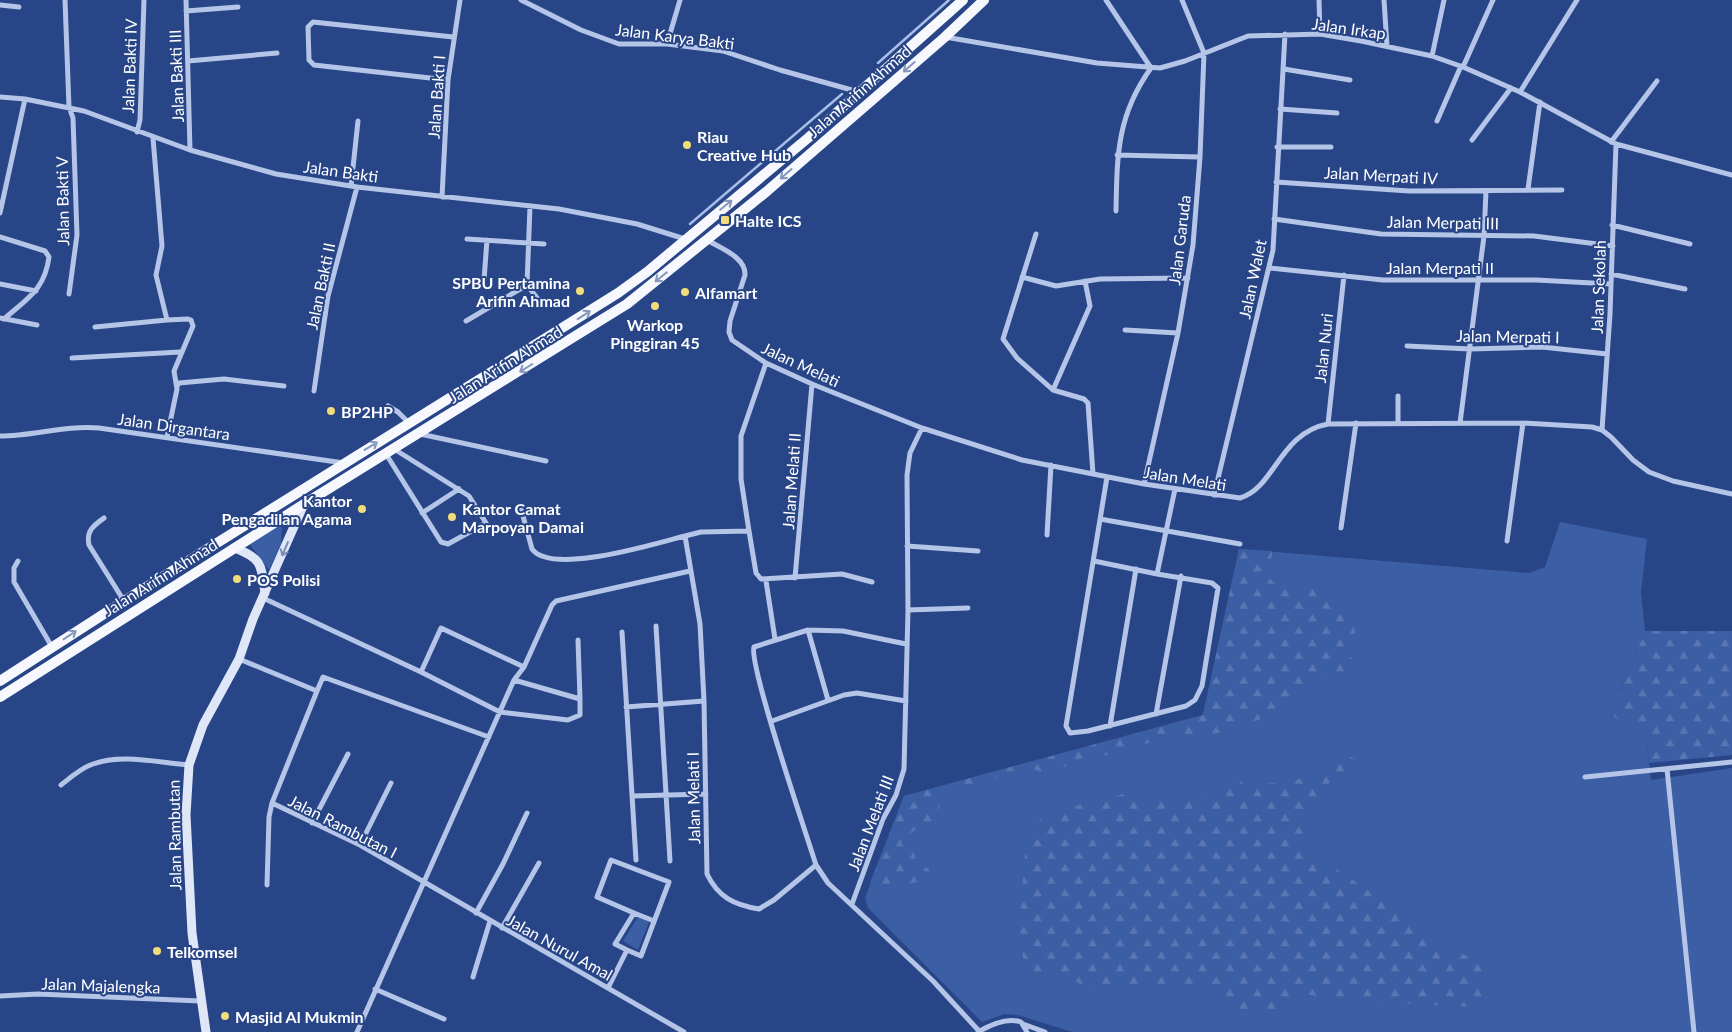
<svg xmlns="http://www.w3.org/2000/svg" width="1732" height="1032" viewBox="0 0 1732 1032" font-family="Lato,sans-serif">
  <defs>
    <pattern id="forest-firs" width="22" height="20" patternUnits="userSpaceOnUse" patternTransform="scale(1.25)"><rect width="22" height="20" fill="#3c5ea4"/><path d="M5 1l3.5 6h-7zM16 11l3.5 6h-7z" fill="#5976b2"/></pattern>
  </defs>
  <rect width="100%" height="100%" fill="#284587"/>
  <!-- green -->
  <path fill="#3c5ea4" d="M282 522 281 544 269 570 249 543Z
    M1560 522 1647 539 1641 593 1645 631 1610 714 1646 739 1651 780 1732 768V1032H1072L1018 1015 1005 1014 982 1022 868 908 865 898 904 796 1203 715 1239 549 1529 573 1545 567Z
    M638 917 649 922 638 950 623 941Z"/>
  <!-- forest -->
  <path fill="url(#forest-firs)" d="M1239 549 1272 551 1270 579 1281 589 1313 587 1345 603 1352 616 1356 638 1348 653 1354 661 1351 672 1341 679C1316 670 1313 694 1298 702 1259 722 1206 742 1162 739L1042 773 1034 769 943 791 937 817 912 832 901 844 913 850 917 862 929 869 927 880 887 888 870 883 904 796 1203 715Z
    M1645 631H1732V755L1649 763 1646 739 1610 714Z
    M1346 755 1355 759 1359 769 1356 774 1333 778C1316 798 1307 816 1303 842L1309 850 1430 933 1432 947H1447L1487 965 1485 992 1475 1007 1348 1001 1305 994 1278 1009 1244 1010 1232 1005 1207 984 1089 990 1059 970 1036 972 1024 966 1019 923 1025 854 1039 821 1051 812 1131 792 1140 800 1209 796 1227 777 1235 776 1247 787 1317 776Z"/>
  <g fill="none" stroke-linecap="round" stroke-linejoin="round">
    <!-- stream -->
    <path stroke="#a8bee9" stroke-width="2.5" d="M878 63 949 0
      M690 224 842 94"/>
    <!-- street -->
    <path stroke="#b4c5e8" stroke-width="5" d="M65 0 69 107 73 118 77 235 69 294
      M186 0 190 150
      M521 0 581 30 619 44H667L723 51 780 70 859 92
      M1106 0 1151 68C1117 115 1117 155 1116 211
      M1319 0 1320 34
      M1384 0 1387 46
      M0 5 19 7
      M186 11 238 7
      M945 37 1097 63 1160 68 1185 61 1248 36 1320 34 1361 41 1432 56 1463 67 1520 92 1616 144 1732 175
      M667 44 680 0
      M1432 56 1444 0
      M188 61 277 53
      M1463 67 1493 0
      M1284 69 1350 80
      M448 80 314 65 309 60 308 27 313 22 453 37
      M1520 92 1577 0
      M0 97 25 99 84 111 190 150 276 174 357 187 559 209 637 224 685 239
      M1280 109 1337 113
      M1437 121 1461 66
      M137 132 140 120 144 0
      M153 138 162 246 156 275 167 320 188 319 191 320 193 326 174 371 177 389 167 437
      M1472 140 1511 88
      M1611 142 1657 81
      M1277 147H1331
      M1117 155 1200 157
      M1276 182 1409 191 1562 190
      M351 186 358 121
      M1528 189 1540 102
      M442 197 448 80 460 0
      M0 213 25 99
      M1274 219 1381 234 1534 236 1613 246
      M1612 225 1690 244
      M1036 234 1003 339 1017 358 1053 390 1084 399 1088 403 1093 474
      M0 237 45 251 49 257C45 289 28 298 4 319
      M467 239 544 244
      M707 240C720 248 746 257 745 275L730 321 729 332 732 340 766 363 812 384 922 428 1022 460 1144 484 1240 498C1275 488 1279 433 1328 424L1523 423 1592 427 1602 430 1611 437 1633 460 1649 472 1673 481 1732 494
      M1269 268 1383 280H1536L1611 284
      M1611 274 1685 289
      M1022 277 1056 286 1100 279 1188 278
      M484 280 487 240
      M0 284 36 291
      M527 285 541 303
      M0 318 37 325
      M466 321 527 285 530 206
      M95 327 167 320
      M1125 330 1178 333
      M1407 346 1470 349 1542 347 1607 354
      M72 358 180 352
      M766 363 741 436V479L749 531 701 532 685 536 700 624 704 701 707 874C718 897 734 905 759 909L774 900 816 865C807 836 748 663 754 647L808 630 843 631 906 644
      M177 386 179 383 224 379 284 386
      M1053 390 1090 306 1085 281
      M314 391 328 296 357 187
      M388 406 398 412 409 423
      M1398 423V396
      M1460 423 1484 236 1486 191
      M1328 424 1344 275
      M1602 430 1610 314 1616 144
      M420 434 546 461
      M0 436C34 436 65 425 99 428L344 463
      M386 454 441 542 448 544 486 523 469 496 394 449
      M1107 477 1066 726 1070 733 1088 731 1186 706 1195 700 1202 686 1218 588 1212 583 1157 574
      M1144 484 1178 333 1193 245 1200 157 1204 53 1182 0
      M1214 495 1273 250 1285 34
      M520 505 532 549C552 576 656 543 685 536
      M422 513 459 489
      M104 518C93 526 86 531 89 545L124 601
      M1100 519 1240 544
      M1341 528 1356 423
      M749 531 756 573 761 579 842 574 872 582
      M1047 535 1051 465
      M1507 541 1523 423
      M907 546 978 551
      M18 561 14 568V582L52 647
      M1094 561 1157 574 1175 489
      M795 578 812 384
      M766 581 775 639
      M263 598 421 672 500 712 568 720 580 715V699L514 680
      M908 610 968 608
      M656 626 670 861
      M808 630 828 700
      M622 632 636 860
      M578 640 580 699
      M239 659 317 691 272 803 360 845 684 1032
      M421 672 441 628 524 667
      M317 691 323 677 489 737
      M626 707 704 701
      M1156 714 1181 576
      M772 721 844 695 857 693 906 701
      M1110 726 1136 569
      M1667 769 1694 1032
      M1585 777 1732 762
      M61 785C71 777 81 768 93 764 122 753 159 763 189 765
      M632 796 706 794
      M312 823 348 754
      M360 845 391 783
      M816 865 828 883 933 981 979 1031
      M267 885 269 817 272 803
      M852 904 883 819 896 795 904 769 908 610 907 475 910 453 922 428
      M476 913 503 864 527 813
      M634 913 654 921
      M502 928 539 863
      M473 977 490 921
      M608 988 627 950 615 944 634 913 597 897 611 860 669 882 641 956 627 950
      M375 989 444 1019
      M0 996 38 994 200 1001
      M1023 1024 1045 1032
      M357 1032 514 680 524 667 552 605 556 601 690 571
      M978 1032C990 1025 1007 1017 1021 1022L1027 1032"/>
    <!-- secondary -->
    <path stroke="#dee6f7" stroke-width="9" d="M235 548C263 559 261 565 265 593
      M206 1032 192 933 186 815 189 765 203 725 239 659 253 619 304 504"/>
    <!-- primary -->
    <path stroke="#f6f8fe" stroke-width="10" d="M0 681 124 601 618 293 647 272 808 138 963 0
      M0 697 312 499 627 304 766 192 945 37 984 0"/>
  </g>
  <!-- one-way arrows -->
  <defs><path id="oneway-shaft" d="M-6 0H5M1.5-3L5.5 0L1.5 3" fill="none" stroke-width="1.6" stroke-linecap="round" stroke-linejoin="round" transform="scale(1.25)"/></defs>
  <g stroke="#8596bd">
    <use href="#oneway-shaft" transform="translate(909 67) rotate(139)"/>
    <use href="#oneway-shaft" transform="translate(786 174) rotate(139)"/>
    <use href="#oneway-shaft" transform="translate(726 205) rotate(-39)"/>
    <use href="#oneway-shaft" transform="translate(661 277) rotate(141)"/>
    <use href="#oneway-shaft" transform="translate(584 315) rotate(-33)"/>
    <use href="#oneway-shaft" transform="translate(526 368) rotate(148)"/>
    <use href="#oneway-shaft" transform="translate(371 446) rotate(-31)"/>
    <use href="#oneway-shaft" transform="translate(70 635) rotate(-33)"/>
  </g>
  <use stroke="#7a8db9" href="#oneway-shaft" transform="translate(285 549) rotate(113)"/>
  <!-- markers -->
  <g fill="#f0dd7a" stroke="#284587" stroke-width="2">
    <circle cx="687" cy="145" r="5"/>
    <rect x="720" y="215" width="10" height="10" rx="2.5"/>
    <circle cx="580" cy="291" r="5"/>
    <circle cx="685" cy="292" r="5"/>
    <circle cx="655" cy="306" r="5"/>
    <circle cx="331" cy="411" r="5"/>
    <circle cx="362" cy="509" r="5"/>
    <circle cx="452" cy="517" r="5"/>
    <circle cx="237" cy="579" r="5"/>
    <circle cx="157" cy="951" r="5"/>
    <circle cx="225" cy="1016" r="5"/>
  </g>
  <g text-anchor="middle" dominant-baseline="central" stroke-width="4" stroke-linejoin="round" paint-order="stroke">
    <!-- street labels -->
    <g font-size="16" fill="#fff" stroke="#284587">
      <text transform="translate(1349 28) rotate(8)">Jalan Irkap</text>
      <text transform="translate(675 36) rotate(7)">Jalan Karya Bakti</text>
      <text transform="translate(129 66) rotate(-88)">Jalan Bakti IV</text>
      <text transform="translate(176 76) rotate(-92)">Jalan Bakti III</text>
      <text transform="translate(859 91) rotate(-41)">Jalan Arifin Ahmad</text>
      <text transform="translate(436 97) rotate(-86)">Jalan Bakti I</text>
      <text transform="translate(341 171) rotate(8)">Jalan Bakti</text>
      <text transform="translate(1381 175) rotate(3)">Jalan Merpati IV</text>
      <text transform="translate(62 201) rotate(-91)">Jalan Bakti V</text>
      <text transform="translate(1443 222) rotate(1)">Jalan Merpati III</text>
      <text transform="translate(1179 240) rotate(-83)">Jalan Garuda</text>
      <text x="1440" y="267">Jalan Merpati II</text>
      <text transform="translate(1252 279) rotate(-78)">Jalan Walet</text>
      <text transform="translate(320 286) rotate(-78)">Jalan Bakti II</text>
      <text transform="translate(1598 287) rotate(-88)">Jalan Sekolah</text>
      <text transform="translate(1508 336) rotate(1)">Jalan Merpati I</text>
      <text transform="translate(1323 348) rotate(-84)">Jalan Nuri</text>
      <text transform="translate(505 364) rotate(-32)">Jalan Arifin Ahmad</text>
      <text transform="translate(801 364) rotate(25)">Jalan Melati</text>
      <text transform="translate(174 426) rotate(8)">Jalan Dirgantara</text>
      <text transform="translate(1185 478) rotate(9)">Jalan Melati</text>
      <text transform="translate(791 481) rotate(-86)">Jalan Melati II</text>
      <text transform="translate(160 577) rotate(-32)">Jalan Arifin Ahmad</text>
      <text transform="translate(693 798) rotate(-91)">Jalan Melati I</text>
      <text transform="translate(870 823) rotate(-69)">Jalan Melati III</text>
      <text transform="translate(343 826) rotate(27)">Jalan Rambutan I</text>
      <text transform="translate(174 835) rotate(-91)">Jalan Rambutan</text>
      <text transform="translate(560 947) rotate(29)">Jalan Nurul Amal</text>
      <text transform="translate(101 985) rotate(2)">Jalan Majalengka</text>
    </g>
    <!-- poi labels -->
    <g font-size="16" font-weight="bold" fill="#fff" stroke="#284587" text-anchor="start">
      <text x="697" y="136">Riau<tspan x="697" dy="18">Creative Hub</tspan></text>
      <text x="735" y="220">Halte ICS</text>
      <text x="570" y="282" text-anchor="end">SPBU Pertamina<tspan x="570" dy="18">Arifin Ahmad</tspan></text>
      <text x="695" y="292">Alfamart</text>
      <text x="655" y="324" text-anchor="middle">Warkop<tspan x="655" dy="18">Pinggiran 45</tspan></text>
      <text x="341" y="411">BP2HP</text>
      <text x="352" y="500" text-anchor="end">Kantor<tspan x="352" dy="18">Pengadilan Agama</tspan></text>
      <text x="462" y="508">Kantor Camat<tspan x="462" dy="18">Marpoyan Damai</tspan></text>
      <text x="247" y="579">POS Polisi</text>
      <text x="167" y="951">Telkomsel</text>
      <text x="235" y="1016">Masjid Al Mukmin</text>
    </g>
  </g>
</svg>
